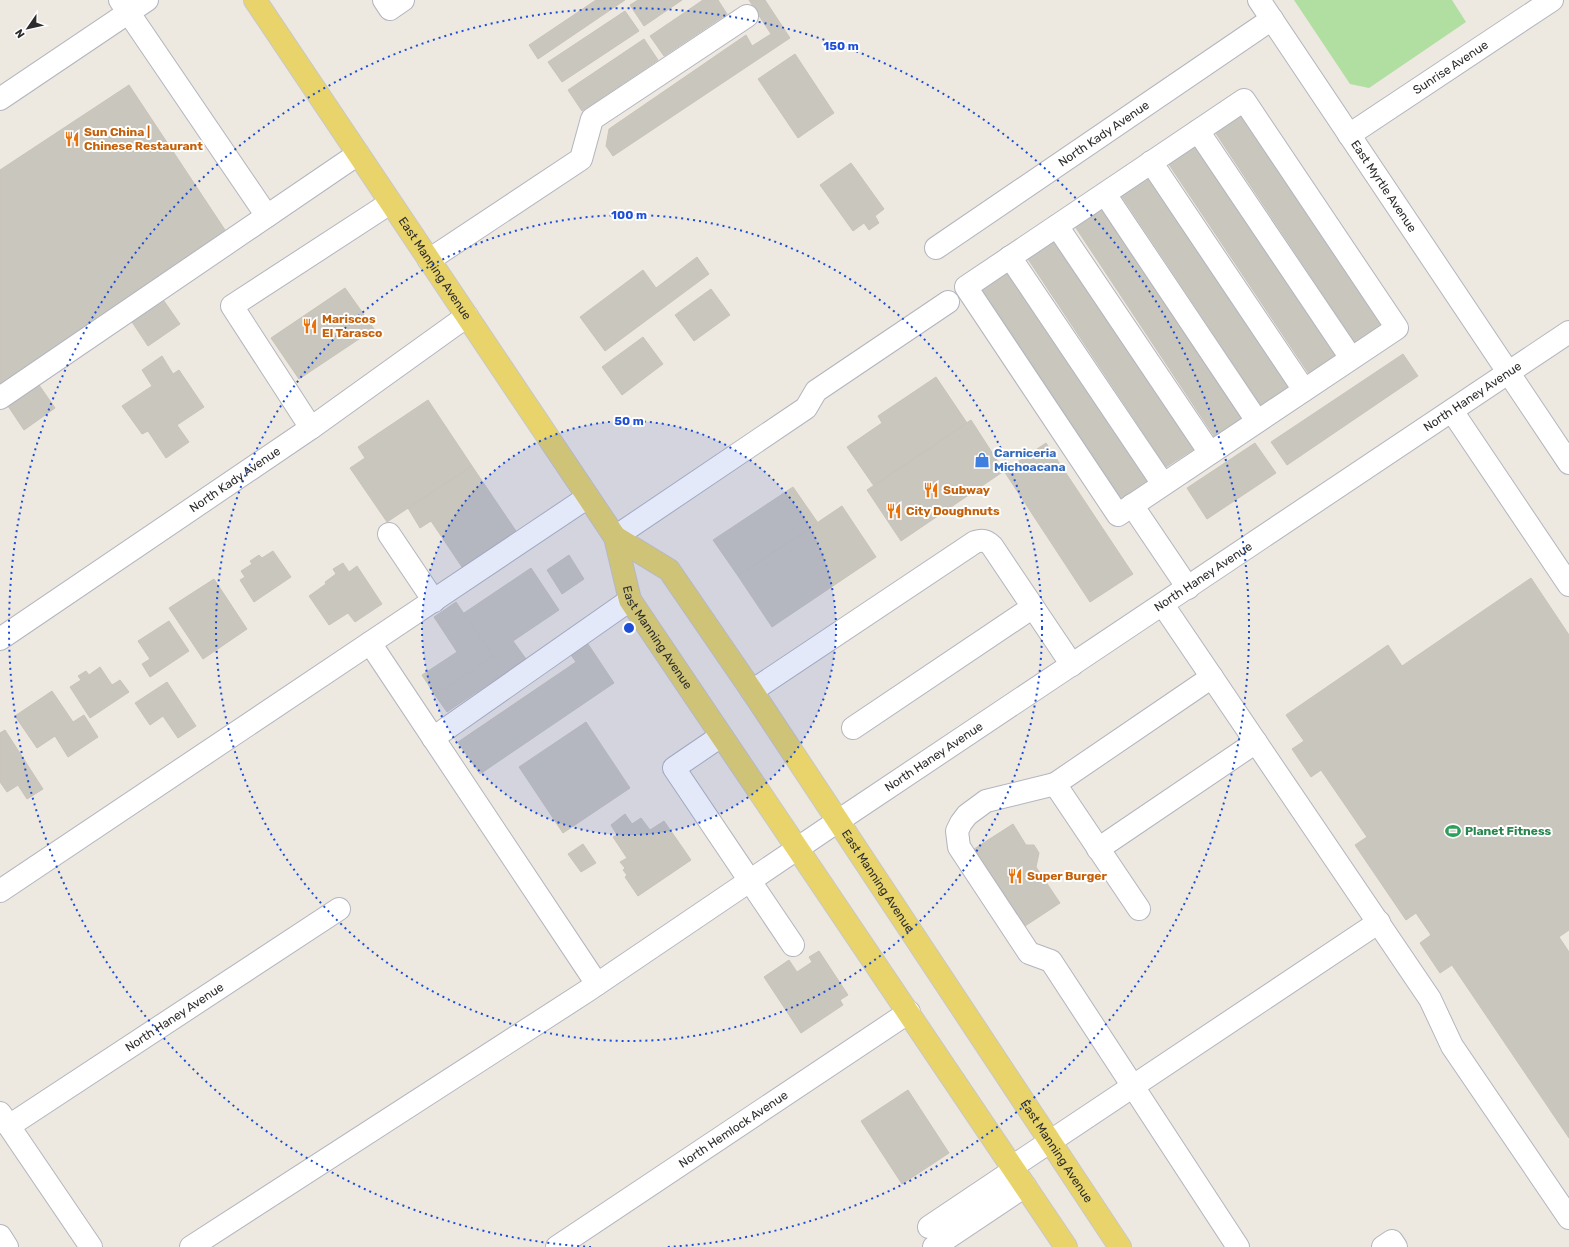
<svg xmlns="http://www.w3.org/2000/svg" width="1569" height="1247" viewBox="0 0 1569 1247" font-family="Rubik,sans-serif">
  <rect width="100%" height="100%" fill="#ede8e0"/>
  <!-- green -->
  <path fill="#b1dfa1" d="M1294 0H1452L1466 22 1369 88 1350 84Z"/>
  <!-- building -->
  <path fill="#c9c6be" stroke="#c9c4ba" d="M596 0H625L538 59 529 45Z
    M638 0H682L644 26 630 5Z
    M703 0H718L727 14 664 56 650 36Z
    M749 0H765L790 38 613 156 606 146 609 129 746 35 752 46 771 34Z
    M625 11 639 31 562 82 548 62Z
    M644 39 658 60 582 111 568 90Z
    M795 54 834 113 798 138 758 79Z
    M129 85 227 233 0 386V170Z
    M1243 114 1382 325 1355 343 1215 132Z
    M1196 145 1336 356 1309 374 1168 163Z
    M851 163 884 209 875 216 879 223 869 230 864 223 853 231 820 185Z
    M1148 176 1289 387 1261 405 1121 195Z
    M1102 207 1242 418 1214 436 1074 225Z
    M1054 238 1194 449 1166 467 1026 256Z
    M697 257 709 274 605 351 580 317 643 270 656 288Z
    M1007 270 1147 481 1120 499 979 289Z
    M345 288 374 329 299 379 271 338Z
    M711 289 730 315 694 341 675 315Z
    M164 301 180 324 148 346 132 322Z
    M643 337 663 364 622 395 602 367Z
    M1403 354 1418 376 1287 465 1271 442Z
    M162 356 173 374 179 370 204 407 177 425 189 442 166 458 148 431 142 434 122 406 152 386 142 370Z
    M936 377 967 423 874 486 847 447 882 423 878 416Z
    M39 385 55 408 24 430 8 406Z
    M428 400 472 466 387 522 350 468 365 458 358 447Z
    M971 420 1004 471 901 541 867 490Z
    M1046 443 1133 574 1090 602 1004 471Z
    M1255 443 1276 473 1207 519 1187 488Z
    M472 466 516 531 462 567 431 521 420 528 408 508Z
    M793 487 818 523 738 576 713 540Z
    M842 506 876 557 772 627 738 576Z
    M273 551 291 577 254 602 240 580 245 577 241 571 252 564 250 561 259 555 262 558Z
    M569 555 584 579 562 594 547 570Z
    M343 563 349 572 357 566 382 604 355 622 348 613 329 625 309 596 326 584 325 582 336 574 333 569Z
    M531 568 559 610 513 641 526 659 447 712 435 695 493 656 464 613Z
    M1531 578 1569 635V930L1559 937 1569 952V1138L1452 965 1440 973 1420 943 1431 935 1416 913 1406 920 1355 845 1367 837 1321 770 1311 777 1292 749 1304 741 1286 715 1388 645 1402 666Z
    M214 579 247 629 203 659 169 608Z
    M456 602 493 656 435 695 422 675 457 652 434 617Z
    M169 621 189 651 150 677 142 664 150 659 138 641Z
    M588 644 614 683 480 774 458 742 576 662 571 655Z
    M100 667 112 685 120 680 129 692 90 718 70 687 81 680 78 676 86 671 89 675Z
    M167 682 196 726 178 738 163 716 150 725 135 703Z
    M52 691 73 722 84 715 98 737 68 757 55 736 37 748 15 716Z
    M586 722 630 788 563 833 519 767Z
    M5 730 43 789 27 799 18 785 7 792 0 782V733Z
    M625 814 632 824 641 818 650 830 664 821 691 860 638 896 625 877 627 875 623 870 625 868 620 862 627 858 613 837 617 835 611 825Z
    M1013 824 1026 845H1034L1039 853 1036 867 1060 903 1022 928 971 851Z
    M583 844 596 863 581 872 568 854Z
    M819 951 848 995 840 1000 843 1005 801 1033 764 977 789 960 797 972 812 962 809 957Z
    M908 1090 949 1153 902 1184 861 1121Z"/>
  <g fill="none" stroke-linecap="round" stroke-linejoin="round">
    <defs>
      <g id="minor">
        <path d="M120 0 267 216"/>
        <path d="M384 0 390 9 403 0"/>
        <path id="s1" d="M1259 0 1569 463"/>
        <path d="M0 99 147 0"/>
        <path d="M1244 100 1397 328 1118 515 966 287Z"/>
        <path d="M1198 131 1351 358"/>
        <path id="s2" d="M1349 135 1552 0"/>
        <path d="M1151 162 1304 390"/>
        <path d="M1105 194 1257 421"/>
        <path d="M1057 226 1210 453"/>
        <path id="s3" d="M936 248 1272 19"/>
        <path d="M1010 257 1163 484"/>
        <path d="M429 260 581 159 592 119 747 16"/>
        <path d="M0 398 358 154"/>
        <path d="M1452 411 1569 585"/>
        <path d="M311 428 232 306 390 203"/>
        <path d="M1132 505 1188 588"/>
        <path d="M389 534 434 601"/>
        <path d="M615 537 806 408 816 391 948 302"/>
        <path d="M1163 605 1430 999 1452 1046 1569 1218"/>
        <path id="s4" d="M0 639 311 428 467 316"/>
        <path d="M370 643 588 497"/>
        <path d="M752 691 975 542C982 540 986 540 992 546L1072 665"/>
        <path d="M853 728 1033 607"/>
        <path d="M721 736 674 768 793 945"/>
        <path d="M433 738 630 600"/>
        <path d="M1055 784 986 801 967 815 961 823 957 831 959 847 1029 953 1051 961 1238 1247"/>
        <path d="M1098 849 1256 742"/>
        <path d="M0 891 370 643 597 984"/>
        <path d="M1139 909 1055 784 1212 677"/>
        <path d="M0 1113 91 1247"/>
        <path id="s5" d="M9 1126 339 909"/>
        <path d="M1012 1167 1379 922"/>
        <path d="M929 1227 1014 1170"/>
        <path d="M0 1236 7 1247"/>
        <path id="s6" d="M191 1247 587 991 838 821 1569 332"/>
        <path id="s7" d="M557 1247 909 1012"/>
        <path d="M934 1247 1025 1186"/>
        <path d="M1383 1247 1392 1241 1396 1247"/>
      </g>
      <g id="major">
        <path id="s8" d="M255 0 615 537 630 600 1066 1247"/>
        <path id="s9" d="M615 537 669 570 752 691 1120 1247"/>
      </g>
    </defs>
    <!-- minor casing -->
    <use href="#minor" stroke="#b3b5bf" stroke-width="24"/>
    <!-- major casing -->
    <use href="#major" stroke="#c8c8c8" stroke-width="24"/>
    <!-- minor -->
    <use href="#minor" stroke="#fff" stroke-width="22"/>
    <!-- major -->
    <use href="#major" stroke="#e8d46a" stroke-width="22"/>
  </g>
  <!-- distance rings -->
  <circle cx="629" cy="628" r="207" fill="#1d4ed8" fill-opacity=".12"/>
  <g fill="none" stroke="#1d4ed8" stroke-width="2" stroke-dasharray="2 4">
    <circle cx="629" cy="628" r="207"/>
    <circle cx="629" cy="628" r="413"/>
    <path d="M591 1247A620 620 0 1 1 667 1247"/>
  </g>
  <!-- icons -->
  <defs>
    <symbol id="restaurant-bare" viewBox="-9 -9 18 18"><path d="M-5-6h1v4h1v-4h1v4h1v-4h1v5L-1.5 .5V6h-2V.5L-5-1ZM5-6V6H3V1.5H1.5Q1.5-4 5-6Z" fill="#e8710a" stroke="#fff" stroke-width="2.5" paint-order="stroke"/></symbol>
    <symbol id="shop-bare" viewBox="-9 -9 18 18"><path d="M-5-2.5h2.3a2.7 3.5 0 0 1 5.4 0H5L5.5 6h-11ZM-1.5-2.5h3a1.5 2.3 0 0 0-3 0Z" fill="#3f7fe0" stroke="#fff" stroke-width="2.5" paint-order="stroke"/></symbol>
    <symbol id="stadium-bare" viewBox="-9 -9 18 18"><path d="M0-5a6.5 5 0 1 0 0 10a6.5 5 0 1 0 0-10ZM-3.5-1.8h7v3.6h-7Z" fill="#2e9e5b" stroke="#fff" stroke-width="2.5" paint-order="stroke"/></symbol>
  </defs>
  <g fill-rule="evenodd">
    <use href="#restaurant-bare" x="61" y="128" width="22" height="22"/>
    <use href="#restaurant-bare" x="299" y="315" width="22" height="22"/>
    <use href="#shop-bare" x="971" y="449" width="22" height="22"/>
    <use href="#restaurant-bare" x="920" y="479" width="22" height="22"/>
    <use href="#restaurant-bare" x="883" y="500" width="22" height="22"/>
    <use href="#stadium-bare" x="1442" y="820" width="22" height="22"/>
    <use href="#restaurant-bare" x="1004" y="865" width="22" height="22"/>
  </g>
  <g text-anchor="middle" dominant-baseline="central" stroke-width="4" stroke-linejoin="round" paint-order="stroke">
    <!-- street labels -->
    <g font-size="12" fill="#2d2d2d" stroke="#fff">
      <text stroke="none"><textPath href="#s2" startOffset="122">Sunrise Avenue</textPath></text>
      <text stroke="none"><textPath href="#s3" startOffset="203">North Kady Avenue</textPath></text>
      <text stroke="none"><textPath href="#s1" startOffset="224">East Myrtle Avenue</textPath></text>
      <text stroke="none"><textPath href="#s8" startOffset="323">East Manning Avenue</textPath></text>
      <text stroke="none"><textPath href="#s6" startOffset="1538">North Haney Avenue</textPath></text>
      <text stroke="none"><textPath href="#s4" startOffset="284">North Kady Avenue</textPath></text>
      <text stroke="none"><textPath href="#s6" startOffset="1214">North Haney Avenue</textPath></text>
      <text stroke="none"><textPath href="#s8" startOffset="757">East Manning Avenue</textPath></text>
      <text stroke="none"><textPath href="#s6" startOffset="890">North Haney Avenue</textPath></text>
      <text stroke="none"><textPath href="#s9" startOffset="438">East Manning Avenue</textPath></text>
      <text stroke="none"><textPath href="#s5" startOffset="198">North Haney Avenue</textPath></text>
      <text stroke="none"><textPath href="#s7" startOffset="212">North Hemlock Avenue</textPath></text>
      <text stroke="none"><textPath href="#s9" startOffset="762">East Manning Avenue</textPath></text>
    </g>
    <!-- food labels -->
    <g font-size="12" font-weight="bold" fill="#c56008" stroke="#fff" text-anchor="start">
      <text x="84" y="132">Sun China |<tspan x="84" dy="14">Chinese Restaurant</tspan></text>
      <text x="322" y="319">Mariscos<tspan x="322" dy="14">El Tarasco</tspan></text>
      <text x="943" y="490">Subway</text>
      <text x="906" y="511">City Doughnuts</text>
      <text x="1027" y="876">Super Burger</text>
    </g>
    <!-- shop labels -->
    <g font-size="12" font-weight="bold" fill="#366cbe" stroke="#fff" text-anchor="start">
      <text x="994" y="453">Carniceria<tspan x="994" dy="14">Michoacana</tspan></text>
    </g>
    <!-- leisure labels -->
    <g font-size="12" font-weight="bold" fill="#27864d" stroke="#fff" text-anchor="start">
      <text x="1465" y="831">Planet Fitness</text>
    </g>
  </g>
  <circle cx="629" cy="628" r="6" fill="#1d4ed8" stroke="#fff" stroke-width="2"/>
  <g font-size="12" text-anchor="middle" font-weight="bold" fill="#1d4ed8" stroke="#fff" stroke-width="4" stroke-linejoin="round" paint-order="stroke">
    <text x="841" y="50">150 m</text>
    <text x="629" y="219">100 m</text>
    <text x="629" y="425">50 m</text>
  </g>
  <!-- north arrow -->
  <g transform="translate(28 28) rotate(236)" stroke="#ffffff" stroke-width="3" paint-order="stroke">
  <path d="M0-3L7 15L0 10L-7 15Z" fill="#2d2d2d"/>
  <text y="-6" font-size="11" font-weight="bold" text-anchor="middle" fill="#2d2d2d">N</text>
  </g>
</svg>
